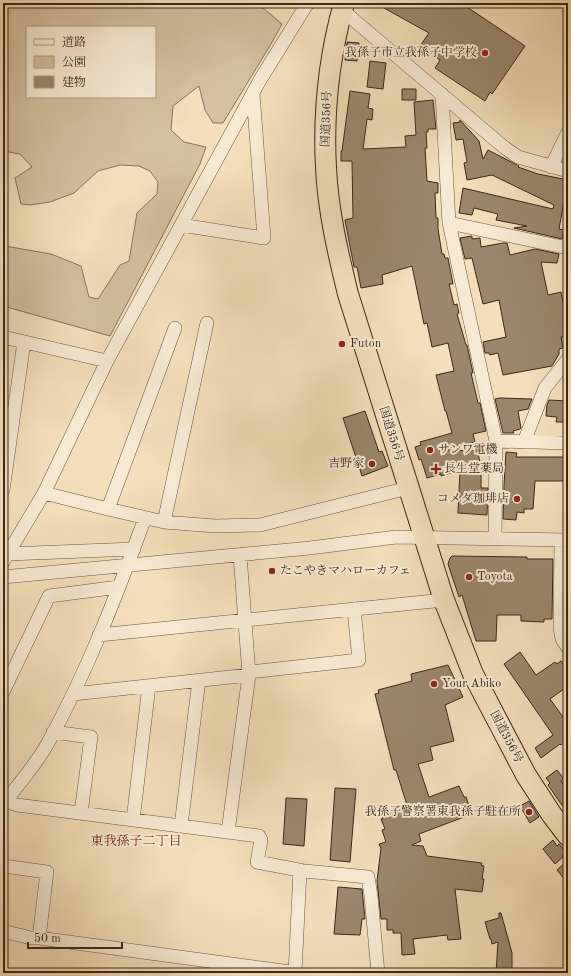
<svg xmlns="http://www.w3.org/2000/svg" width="571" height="976" viewBox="0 0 571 976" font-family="'Old Standard TT','Noto Serif JP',serif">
  <rect width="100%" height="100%" fill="#f4dfba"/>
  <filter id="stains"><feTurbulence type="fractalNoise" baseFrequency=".005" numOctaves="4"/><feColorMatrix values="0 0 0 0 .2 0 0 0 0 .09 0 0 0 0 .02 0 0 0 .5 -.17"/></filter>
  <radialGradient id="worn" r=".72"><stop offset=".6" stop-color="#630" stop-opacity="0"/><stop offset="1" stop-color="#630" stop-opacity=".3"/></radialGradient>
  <!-- green -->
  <path fill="#d4c09e" stroke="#87745b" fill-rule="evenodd" d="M3 3H253L263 8 282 24 271 44 223 123H213L205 110 199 86 173 106 171 130 184 142 206 147 200 164 110 336 3 306V247L5 246 51 254 81 266 89 297 98 299 120 265 129 261 137 213 157 194 158 182 150 171 139 166 120 165 98 171 74 193 50 202 30 205 21 204 15 178 32 167 20 154 3 151ZM27 27H155V97H27Z"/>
  <!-- building -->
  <path fill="#9b876c" stroke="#3a2818" d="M375 3H461L525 46 492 94 490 92 485 101 435 68 440 60 420 46 429 33Z
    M347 42 359 43 357 61 345 60Z
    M370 61 386 63 383 89 367 87Z
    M402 89H416V100H402Z
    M350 91 370 94 368 108 373 109 372 120 367 119 363 149 406 147 405 136 416 135 414 102 433 100 436 129H428V132H426L427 148H425L427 181 438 183V193H435L436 218H438V229L442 254H444L445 258H448L453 284H449L454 305 457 304 459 313 457 314 466 345H467L473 373H471L478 403H480L486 431 473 434 475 442 448 448V450L477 451 481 465V488H488L487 515 458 513 460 470 441 476V474L427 478 421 459 419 460 415 447 421 445 420 442 452 433 446 411H445L436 375 454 371 448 343 432 347 427 323 424 324 412 266 382 275 383 284 361 288 357 267H354L345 220 353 218 352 161H341V151H342Z
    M460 120 479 141 483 159 488 150 519 166 518 167 538 174 568 180V196H565L559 229 564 230 562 239 514 228 527 226 496 220 498 214 474 208 472 215 459 213 463 188 553 209 554 205 492 175 467 180 464 163 467 162 463 139 456 140 453 123 460 122Z
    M472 236V239L480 238 481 247 503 243H507L510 255 535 249 559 254 557 263 541 262 548 295 561 292 568 328 565 329 567 336 561 337 563 348 559 349V354L552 366 503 375 498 353 490 355 489 353H485L483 342 506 337 499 300 483 304 472 258 465 259 460 238Z
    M500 398 532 399 528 409 518 411 521 428 520 429 513 431 514 433H503L495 399Z
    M549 400 568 401V422H556L557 417 546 416 547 405Z
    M365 411 379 452 382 451 388 466 362 476 343 418Z
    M506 452 517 453 516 457H568V481H535L533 509H524V513L517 512 516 520 503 519 504 485Z
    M452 556 527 557V559H553L552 619H544V622L521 621V615H497L496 641H476L462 595 459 597 448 564 450 558Z
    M520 652 536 675 555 662 557 664 561 661 568 670V686L550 699 568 724V740L561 745 560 744 541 758 535 748 553 735 504 664Z
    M448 665 463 697 445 705 454 741 430 747 433 760 418 764 429 797 459 786 464 797H466L472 814 419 834 421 841 412 845 423 846 427 856 482 863 481 865 484 866 482 879H484L482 892 455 889 461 939 448 940 447 935 413 939 415 954 402 955 401 933H393V930H387V919H381L377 881 381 848 379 844 386 842 382 830 385 829 381 819H383L381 815 407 805 396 770H394L375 694 379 693 378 690 412 681 411 674Z
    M557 770 564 779 561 781 568 792V814L548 785 550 783 546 778Z
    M335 788 356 789 350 862 330 860Z
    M286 798 307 799 304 846 283 844Z
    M529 801 539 817 530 823 520 806Z
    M553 840 557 846 559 844 566 852 562 856 563 857 555 864 543 849Z
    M568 860V884L557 870Z
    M338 887 362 889 365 919H362L360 935 334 934Z
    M499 913H501L512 953V973H496L498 942 492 944 491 939H490L485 922 499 918Z"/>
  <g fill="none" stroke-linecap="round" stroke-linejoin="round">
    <defs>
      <path id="minor" d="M342 10 505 148 518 157 568 171
        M442 94 449 223 496 441 495 538
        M551 167 568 132
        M449 223 568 248
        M181 225 264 238 253 93
        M3 337 107 361
        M496 441 568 443
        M524 442 545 388 568 359
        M3 490 24 342
        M44 493 108 509 175 328
        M108 509 164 522 215 526 260 525 408 488
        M164 522 207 323
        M561 540 560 627 562 639 568 648
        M8 554 134 549
        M3 562 44 493 107 361 260 80 307 4 309 3
        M3 577 310 548 396 537 568 540
        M99 635 444 600
        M249 672 359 660 354 609
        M3 692 49 596 119 587
        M73 694 249 675
        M53 732 91 737 81 813
        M3 800 17 805 259 836 261 840 257 862 304 871 368 877 371 896 378 973
        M3 805C18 784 37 764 49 741 88 670 117 594 145 518
        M133 820 149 686
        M181 826 199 680
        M228 832 249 675 240 555
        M3 866 47 872 39 938
        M3 931 31 938H39L298 973
        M295 973 300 870"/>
      <path id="highway" d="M344 3C329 57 323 113 326 168 328 211 338 253 348 294L444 600 473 674 526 775 552 815 568 836"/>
    </defs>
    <!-- minor casing -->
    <use href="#minor" stroke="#685640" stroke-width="14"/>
    <!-- highway casing -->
    <use href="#highway" stroke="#3a2818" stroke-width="22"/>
    <!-- minor -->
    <use href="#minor" stroke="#f8ead2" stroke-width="13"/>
    <!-- highway -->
    <use href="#highway" stroke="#f4dfba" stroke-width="20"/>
  </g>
  <!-- markers -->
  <g fill="#8f2418" stroke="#f8ead2" stroke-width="1.5">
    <circle cx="485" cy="53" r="4"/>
    <circle cx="342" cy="344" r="4"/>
    <circle cx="430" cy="450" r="4"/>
    <circle cx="372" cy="464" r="4"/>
    <path d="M434 463h4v4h4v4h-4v4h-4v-4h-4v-4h4z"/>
    <circle cx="517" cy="499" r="4"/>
    <circle cx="272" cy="571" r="4"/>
    <circle cx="469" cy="577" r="4"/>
    <circle cx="434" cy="684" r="4"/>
    <circle cx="529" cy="812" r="4"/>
  </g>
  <g text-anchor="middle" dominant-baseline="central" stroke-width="4" stroke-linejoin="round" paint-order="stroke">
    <!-- poi labels -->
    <g font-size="12" fill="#3a2818" stroke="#f8ead2" text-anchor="start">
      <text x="477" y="53" text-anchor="end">我孫子市立我孫子中学校</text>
      <text x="350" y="344">Futon</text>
      <text x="438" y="450">サンワ電機</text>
      <text x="364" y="464" text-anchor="end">吉野家</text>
      <text x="444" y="469">長生堂薬局</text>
      <text x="509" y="499" text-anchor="end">コメダ珈琲店</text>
      <text x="280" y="571">たこやきマハローカフェ</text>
      <text x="477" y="577">Toyota</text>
      <text x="442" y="684">Your Abiko</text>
      <text x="521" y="812" text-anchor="end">我孫子警察署東我孫子駐在所</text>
    </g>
    <!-- street labels -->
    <g font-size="12" fill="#3a2818" stroke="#f8ead2">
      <text transform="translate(327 119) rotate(-88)">国道356号</text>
      <text transform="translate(391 434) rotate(73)">国道356号</text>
      <text transform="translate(506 737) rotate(62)">国道356号</text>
    </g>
    <!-- neighbourhood labels -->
    <g font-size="13" fill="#7a1f14" stroke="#f8ead2">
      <text x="136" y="841">東我孫子二丁目</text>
    </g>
  </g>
  <!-- margin -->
  <rect width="571" height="976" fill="none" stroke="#f4dfba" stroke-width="16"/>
  <rect x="4" y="4" width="563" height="968" fill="none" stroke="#3a2818" stroke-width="2"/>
  <rect x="8" y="8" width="555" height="960" fill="none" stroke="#3a2818"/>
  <!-- legend -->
  <rect x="26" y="26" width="130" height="72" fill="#f8ead2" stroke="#ac9c88"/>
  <rect x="34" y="39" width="20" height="6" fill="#f8ead2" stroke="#ac9c88"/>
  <text x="62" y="46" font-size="12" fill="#3a2818">道路</text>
  <rect x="34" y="56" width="20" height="12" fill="#d4c09e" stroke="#ac9c88"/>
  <text x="62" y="66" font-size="12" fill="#3a2818">公園</text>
  <rect x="34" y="76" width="20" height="12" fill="#9b876c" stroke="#ac9c88"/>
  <text x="62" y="86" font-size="12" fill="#3a2818">建物</text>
  <!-- scale -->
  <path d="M28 942v6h94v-6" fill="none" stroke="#3a2818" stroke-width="2"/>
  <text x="34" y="942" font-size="12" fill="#3a2818" stroke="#f8ead2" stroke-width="3" paint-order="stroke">50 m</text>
  <rect width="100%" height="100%" filter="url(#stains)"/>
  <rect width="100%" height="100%" fill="url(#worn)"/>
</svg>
